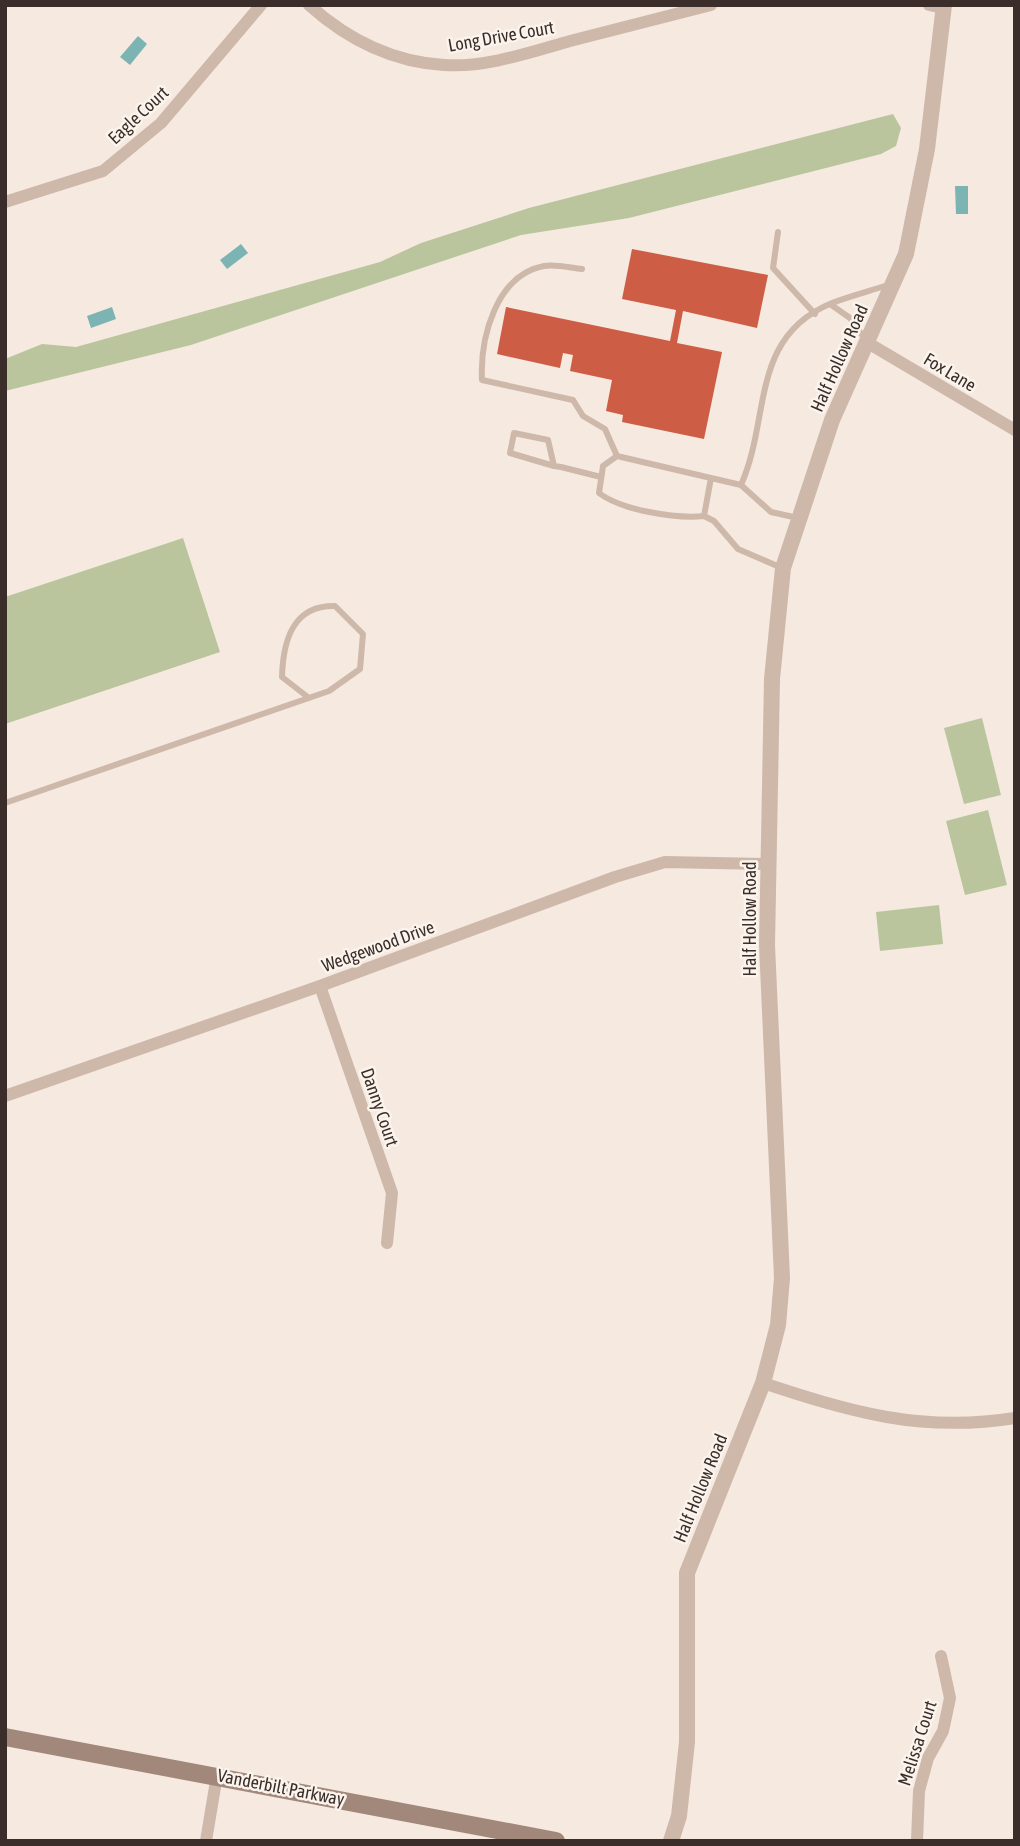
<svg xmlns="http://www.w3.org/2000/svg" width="1020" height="1846" viewBox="0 0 1020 1846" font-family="'Asap Condensed',sans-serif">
  <rect width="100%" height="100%" fill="#f5e9e0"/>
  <!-- green -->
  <path fill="#bac59e" d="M893 114 901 128 896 146 881 154 629 218 521 235 191 345 5 391V359L42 344 76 347 380 262 421 243 529 208Z
    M183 538 220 652 5 724V597Z
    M982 718 1001 795 964 804 944 728Z
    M988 810 1007 885 965 895 946 821Z
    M939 905 943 944 880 951 876 912Z"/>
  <!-- water -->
  <path fill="#7cb4b3" d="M138 36 147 44 130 65 120 57Z
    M955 186H968V214H956Z
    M241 244 248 253 227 269 220 260Z
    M112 307 116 319 91 328 87 316Z"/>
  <!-- building -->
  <path fill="#cd5e45" d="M632 249 768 275 757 328 683 311 677 343 722 352 704 439 622 422 623 415 606 411 612 380 570 371 573 355 563 353 560 368 497 354 506 307 670 341 676 310 622 299Z"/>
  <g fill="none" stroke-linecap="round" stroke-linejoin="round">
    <!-- service -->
    <path stroke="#ceb8aa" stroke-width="6" d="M778 232 773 268 815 314
      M582 269C571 268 556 264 544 266 496 275 480 338 482 380L573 400 583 416 605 429 617 456
      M830 304 850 318 865 339
      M554 466 548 440 514 433 510 453 554 466 561 467 601 477
      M741 485C771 418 749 337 832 303 850 296 870 291 888 285
      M704 516C676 519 621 510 599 493L603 466 617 456 711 478
      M782 568 738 549 714 521 704 516 711 478 741 485 771 512 798 518
      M5 803 329 691 360 669 363 634 335 606C293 605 283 640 282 677L309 698"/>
    <!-- minor -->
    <path stroke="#ceb8aa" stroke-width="12" d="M309 5C347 39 393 62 444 65 485 68 531 52 570 41 617 29 664 17 711 5
      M929 5 943 8
      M5 202 103 171 161 123 261 5
      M868 343 1015 430
      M320 986 392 1193 387 1243
      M5 1096 320 986 615 877 665 862 768 864
      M763 1383C851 1412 921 1433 1015 1418
      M206 1841 217 1775
      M917 1841 919 1791 928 1758 943 1731 950 1698 941 1656"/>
    <!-- tertiary -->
    <path stroke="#ceb8aa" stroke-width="16" d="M671 1841 679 1816 687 1742V1573L763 1383 778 1325 782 1278 767 945 772 679 783 568 832 420 906 254 927 149 944 5"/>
    <!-- secondary -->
    <path stroke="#a2877b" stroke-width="18" d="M5 1737 556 1841"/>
  </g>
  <g text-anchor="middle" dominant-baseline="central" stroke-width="5" stroke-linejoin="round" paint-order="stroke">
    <!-- street labels -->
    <g font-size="18" fill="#3b2e2a" stroke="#fbf4ed">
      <text transform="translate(501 36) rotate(-10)">Long Drive Court</text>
      <text transform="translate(138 115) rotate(-43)">Eagle Court</text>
      <text transform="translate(839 358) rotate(-66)">Half Hollow Road</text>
      <text transform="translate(950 372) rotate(31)">Fox Lane</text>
      <text transform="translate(749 919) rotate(-90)">Half Hollow Road</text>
      <text transform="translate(378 946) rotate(-20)">Wedgewood Drive</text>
      <text transform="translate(380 1107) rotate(71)">Danny Court</text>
      <text transform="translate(700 1488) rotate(-68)">Half Hollow Road</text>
      <text transform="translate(917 1743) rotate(-72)">Melissa Court</text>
      <text transform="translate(281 1787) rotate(11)">Vanderbilt Parkway</text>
    </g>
  </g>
  <!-- border -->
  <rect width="1020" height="1846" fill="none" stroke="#3b2e2a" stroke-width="14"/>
</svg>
